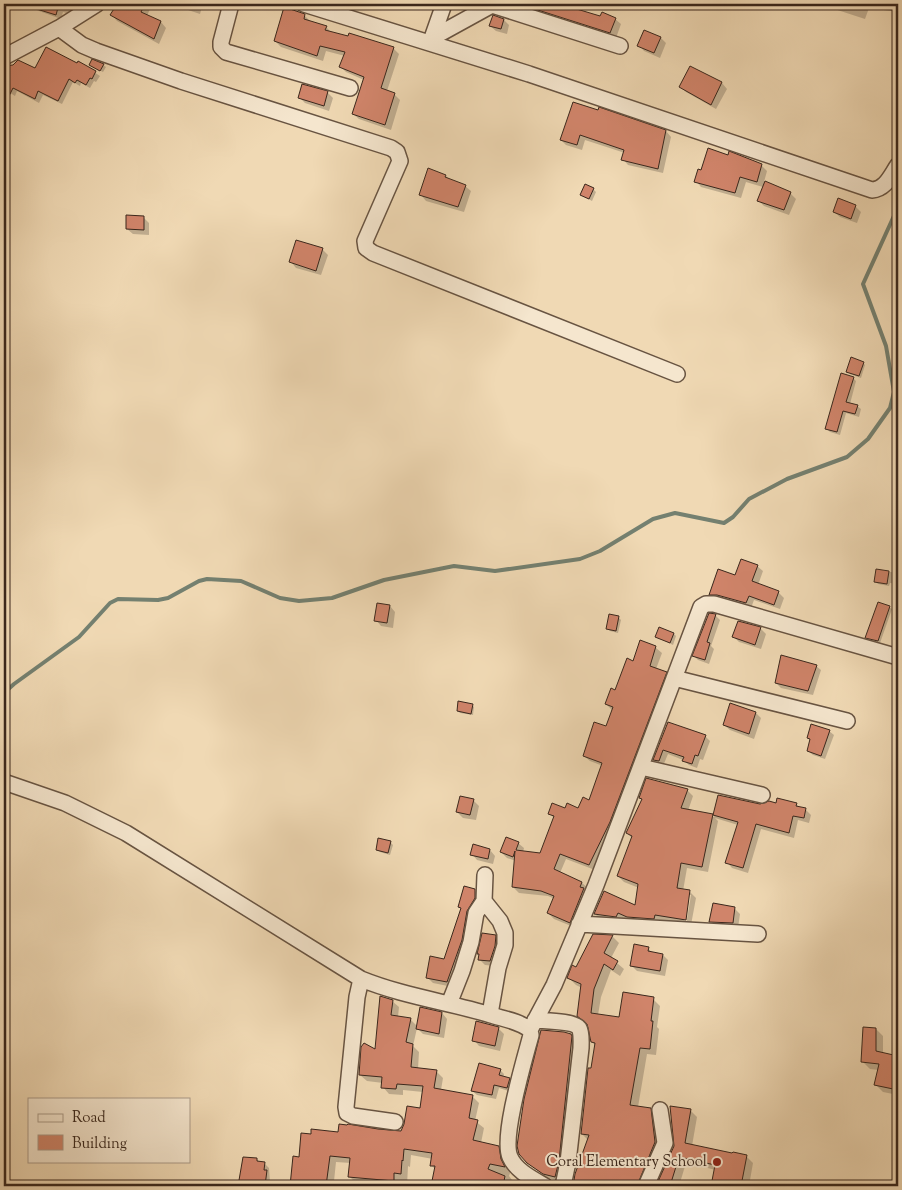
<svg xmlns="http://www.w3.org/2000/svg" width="902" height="1190" viewBox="0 0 902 1190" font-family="'Sorts Mill Goudy',serif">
  <rect width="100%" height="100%" fill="#f0d9b4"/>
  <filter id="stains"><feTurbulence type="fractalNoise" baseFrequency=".004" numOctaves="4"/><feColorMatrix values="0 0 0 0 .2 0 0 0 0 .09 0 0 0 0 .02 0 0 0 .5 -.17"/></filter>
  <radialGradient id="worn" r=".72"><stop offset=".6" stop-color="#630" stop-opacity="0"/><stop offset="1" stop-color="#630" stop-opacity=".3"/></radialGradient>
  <!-- shadow -->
  <path fill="#0003" d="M20 4H73L74 5 70 14 63 12 61 19Z
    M119 4H152L147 16 161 22 166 28 159 44 117 21 112 15Z
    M187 4H200L202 7 200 14 188 10 186 8Z
    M510 4H559L601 18 615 19 621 24 616 38Z
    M819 4H898V12L869 8 865 19Z
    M304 15 310 21 326 27 332 33 393 48 399 54 387 91 394 94 400 100 391 130 359 119 353 114 364 80 346 72 340 66 345 56 326 51 323 61 281 47 275 41Z
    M504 20 509 25 507 34 496 31 490 26Z
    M661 38 666 43 660 58 644 51 639 45Z
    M79 62 100 76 96 82 94 81 90 88 81 83 80 86 73 82 62 104 43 95 39 103 17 91 15 96 4 89V67L13 66 35 70 78 65Z
    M103 65 106 67 103 72 93 67Z
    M691 68 722 83 727 89 716 109 686 92 681 87Z
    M327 92 333 98 329 111 305 103 299 97Z
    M599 109 666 131 671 137 663 173 628 165 623 159 625 153 585 140 582 150 566 145 561 140Z
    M761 165 767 171 764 182 790 193 796 199 789 215 764 206 758 200 763 187 746 182 741 198 701 187 696 181Z
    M446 176 451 181 465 186 471 191 464 212 426 201 421 195Z
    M593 189 596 192 592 201 581 195Z
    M855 206 861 212 857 223 840 217 834 212Z
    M144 218 149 223V235L133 234 127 229Z
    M322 249 328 255 321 275 296 268 291 262Z
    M863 363 865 365 861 378 850 374 848 372Z
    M853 378 856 381 850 404 857 406 861 409 859 417 846 413 840 435 830 432 827 429Z
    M757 566 763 571 758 585 778 592 784 598 780 609 754 600 751 608 715 600 710 594 736 577Z
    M877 570 898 573V584L890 583 889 586 878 584 876 582Z
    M390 606 395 612 393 628 381 626 376 620Z
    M889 607 892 609 880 643 869 640 866 637Z
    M715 615 720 620 711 646 714 649 709 664 698 660 694 656Z
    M610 616 619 618 621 620 618 633 610 631 607 628Z
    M760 628 766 634 761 649 739 642 734 637Z
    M674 634 676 636 673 645 657 637Z
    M641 642 656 648 662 653 656 669 666 673 672 679 595 870 566 859 560 873 582 883 588 888 576 928 554 919 548 913 555 899 548 896 519 893 513 887 516 861 507 858 501 852 518 843 524 848 523 852 541 854 555 819 549 813 579 809 590 802 603 766 590 761 584 756 607 728 612 710 606 704 616 692 633 662Z
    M816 666 821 670 813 695 781 688 776 683Z
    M472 705 474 707 473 715 460 713 458 711Z
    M756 713 761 718 754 739 730 730 724 725Z
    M668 723 705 736 710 741 703 760 700 759 697 768 689 765 683 760 668 754 663 766 659 765 655 760Z
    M829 731 834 735 825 759 813 755 808 751Z
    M687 790 693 796 688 811 714 817 719 797 760 805 796 804 800 808 806 810 811 815 809 823 798 820 794 838 761 829 748 873 732 868 727 862 738 825 715 818 718 821 708 872 687 868 683 891 690 892 696 898 691 925H686L691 895H688L684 924 660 921V924L634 923 624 918 623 922 601 920 595 914 636 907 639 888 624 882 618 876 632 838 627 833 643 800 640 798Z
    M473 800 479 806 476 820 463 818 457 812Z
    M390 842 393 845 390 855 380 852 377 850Z
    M490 850 495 856 493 864 477 860 472 854Z
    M474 890 480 896 453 987 433 983 427 977 445 961Z
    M735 909 740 914 738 928 716 927 711 921Z
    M495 936 501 942 496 966 485 965 480 960Z
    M612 936 619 943 611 958 624 969 620 976 611 970 601 997 598 1015 620 1019 653 999 660 1006 657 1027 659 1029 656 1055 647 1054 638 1107 650 1109 658 1116 662 1149 645 1186H574L576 1174 589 1141 582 1134 596 1046 592 1042 589 1025 578 1015 582 988 576 985 569 978Z
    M648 948 652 953 663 955 668 960 665 976 637 971 631 965Z
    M392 1001 399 1007 398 1017 411 1020 418 1027 442 1013 447 1019 444 1038 423 1034 417 1028 413 1046 419 1052 418 1069 436 1071 443 1078 441 1090 472 1096 479 1103 475 1121 484 1128 481 1143 498 1148 505 1154 510 1173 509 1176 512 1180 511 1186H432L435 1169 431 1165 433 1159 411 1155 410 1167 408 1166 407 1186 356 1183 350 1177 351 1163 336 1162 334 1181 324 1180 323 1186H292L294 1158H300L339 1133 402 1132 422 1109 423 1092 403 1090V1095L389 1094 383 1087V1083L367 1081 360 1075 376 1051Z
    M498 1028 504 1034 500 1051 479 1046 474 1040Z
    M876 1029 883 1036V1054L898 1057V1095L883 1092 876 1085 879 1070 870 1069 863 1062Z
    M571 1035 576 1040 560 1181 551 1179 542 1174 530 1165Z
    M500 1070 504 1074 503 1078 509 1079 514 1083 512 1092 499 1088 496 1099 477 1095 472 1091Z
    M690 1110 697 1117 692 1146 746 1156 753 1163 749 1186H713L716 1170 686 1163 679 1186H657Z
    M244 1158 256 1159 260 1163H264L269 1168 270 1182 278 1183 282 1186H240Z"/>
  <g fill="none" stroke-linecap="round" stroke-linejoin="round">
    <!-- stream -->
    <path stroke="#748070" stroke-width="4" d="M4 693 14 684 79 637 110 603 118 599 158 600 168 598 199 581 207 579 241 581 280 598 299 601 332 598 384 580 454 566 495 571 580 559 600 551 653 519 675 513 724 523 733 517 749 499 787 479 847 457 868 439 890 408 894 392 886 346 863 284 898 207
      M4 812C7 826 9 837 4 852"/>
  </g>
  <!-- building -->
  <path fill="#d0846a" stroke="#3a271c" d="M28 4H59L56 15 27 6Z
    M117 4H145L141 12 161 21 154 39 110 15Z
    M519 4H560L600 16 602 12 616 18 610 33Z
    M284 7 305 14 304 19 327 26 325 30 348 36 349 33 394 47 381 88 395 93 385 125 352 114 364 77 339 67 345 52 320 46 317 56 274 41Z
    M493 15 504 19 501 29 489 26Z
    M644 30 661 37 654 53 637 46Z
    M46 47 77 63 78 61 96 71 92 79 90 78 86 85 77 80 75 83 69 79 58 101 38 91 35 99 13 88 4 106V66L13 65 18 60 35 68Z
    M92 59 104 64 100 71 89 65Z
    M690 66 722 82 711 105 679 87Z
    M302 84 328 91 324 106 298 98Z
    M573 102 598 110 599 107 666 130 658 169 621 160 624 150 580 135 577 145 560 140Z
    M708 148 728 155 729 151 762 164 757 182 740 177 735 193 694 182 698 169 701 170Z
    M428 168 446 175 445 177 466 185 458 207 419 195Z
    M765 181 791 192 784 210 757 201Z
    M585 184 594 188 589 199 580 195Z
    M838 198 856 205 851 219 833 212Z
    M126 215 144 216V230L126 229Z
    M296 240 323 248 316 271 289 262Z
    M851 357 864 362 859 376 846 372Z
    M841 373 854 377 846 402 858 405 855 414 843 411 837 432 825 429Z
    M741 559 758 565 752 581 779 591 774 605 749 596 746 603 717 595H709L718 569 735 575Z
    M876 569 889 571 887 584 874 582Z
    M878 602 890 606 878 641 865 638Z
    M377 603 390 605 387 623 374 621Z
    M709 613 716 614 707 642 710 643 705 660 692 656Z
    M609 614 619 616 616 631 606 629Z
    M738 621 761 627 755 645 732 637Z
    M659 627 674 633 670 643 655 637Z
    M640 640 656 646 650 666 667 672 610 822 589 865 560 854 554 869 582 882 580 887 584 888 570 923 547 913 554 896 541 891 512 887 515 851 513 857 500 852 506 837 519 842 516 850 540 853 554 816 548 814 552 803 565 808 567 803 578 808 583 797 589 800 602 763 583 756 594 722 606 726 613 707 605 704 611 688 615 690 627 658 633 661Z
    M781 655 817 665 808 691 775 683Z
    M458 701 473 704 471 714 457 711Z
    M730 703 756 712 749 734 723 725Z
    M668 722 706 735 698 756 695 755 692 764 682 761 684 757 663 750 659 761 653 760Z
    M811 724 830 730 821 756 807 751 810 739 807 738Z
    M646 778 688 789 681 808 713 814 702 867 681 863 677 888 690 890 686 920 655 915 654 919 627 917 618 913 616 917 594 914 604 891 635 905 638 884 617 876 632 836 626 833 642 799 639 798Z
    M718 795 760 804 769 801 776 803 777 798 797 803 796 806 806 808 804 818 793 816 789 833 756 824 743 868 725 863 738 822 713 815Z
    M460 796 474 799 470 815 456 812Z
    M378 838 391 841 388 853 376 850Z
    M473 844 490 849 488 859 470 855Z
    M464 886 475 889V898L467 911 462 940 447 982 426 978 430 956 444 959 461 908 458 907Z
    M713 903 735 907 733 923 709 922Z
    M482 933 496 935 495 946 490 961 478 960 479 954H477Z
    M593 934 613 935 604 953 618 961 613 970 604 964 594 989 591 1013 619 1017 623 992 654 997 651 1021H653L650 1049 640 1048 630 1105 651 1108 655 1142 637 1186H573L575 1174 589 1135 581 1134 588 1068H591L595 1043 591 1042 587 1024 577 1016 581 984 567 978 572 965 576 967Z
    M634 944 649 947 648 951 663 954 660 971 630 966Z
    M380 996 393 1000 391 1015 411 1018 406 1042 413 1044 411 1067 437 1070 434 1088 473 1095 469 1118 478 1120 473 1140 499 1146 501 1159 505 1167 490 1164 488 1169 505 1176 503 1186H431L435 1166H430L432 1153 404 1149 403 1161 402 1160 401 1174 394 1173V1181L348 1177 350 1158 330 1156 326 1186H290L293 1156 299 1157 301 1133 311 1134V1129L338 1132 339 1124 347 1125 348 1124 378 1129 401 1131 404 1124 407 1106 420 1108 423 1086 397 1084 396 1089 381 1088 382 1077 359 1075 361 1047 364 1043 375 1049Z
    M420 1007 442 1012 439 1034 416 1029Z
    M476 1021 499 1027 495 1046 472 1041Z
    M863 1027 876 1028V1051L898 1056V1090L874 1085 879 1064 861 1062Z
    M541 1030 564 1032 571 1034 572 1036 559 1161 555 1177 543 1174 527 1163 519 1154 517 1146 524 1099Z
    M479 1063 501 1069 499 1075 510 1078 507 1088 494 1085 492 1095 471 1091Z
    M670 1106 691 1109 685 1143 732 1153 733 1152 747 1155 741 1186H711L715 1165 679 1157 670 1186H656L674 1146Z
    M243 1157 257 1158V1161L265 1162 264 1170H267L265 1186H238Z"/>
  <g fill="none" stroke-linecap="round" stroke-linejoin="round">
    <defs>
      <path id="minor" d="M231 4 221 42V47L226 52 350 88
        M304 4 529 74 872 190C886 189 891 175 898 165
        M489 4 620 46
        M59 28 82 45 96 51 181 81 391 148 397 152 400 161 365 241 366 248 373 253 677 374
        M432 38 492 5
        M431 41 444 4
        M4 57 59 28 97 4
        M674 678 847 721
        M641 767 762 795
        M4 782 65 803 126 833 361 979C403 996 448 1002 491 1015 504 1019 519 1021 530 1030
        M484 901 500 921 505 933V945L498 968 490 1014
        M579 924 758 934
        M361 979 357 997 346 1107 347 1113 353 1116 395 1122
        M449 1004 462 971 471 942 476 913 484 901 485 875
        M535 1020C544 1021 574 1021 579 1028 582 1033 581 1043 581 1048L568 1162 563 1186
        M545 1186C533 1179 516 1171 510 1157 501 1137 525 1058 531 1035L530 1030 554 985 596 885 701 607 706 604H714L898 657
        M646 1186 665 1143 660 1110"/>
    </defs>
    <!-- minor casing -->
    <use href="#minor" stroke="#685442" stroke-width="18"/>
    <!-- minor -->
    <use href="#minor" stroke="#f5e6ce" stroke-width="15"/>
  </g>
  <!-- markers -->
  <circle fill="#8f2418" stroke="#f5e6ce" stroke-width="2" cx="717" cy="1162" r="5"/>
  <g text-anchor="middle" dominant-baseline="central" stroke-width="4" stroke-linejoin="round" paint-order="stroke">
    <!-- poi labels -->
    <g font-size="15" fill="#3a271c" stroke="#f5e6ce" text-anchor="end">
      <text x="707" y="1162">Coral Elementary School</text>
    </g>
  </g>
  <!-- margin -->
  <rect width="902" height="1190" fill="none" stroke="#f0d9b4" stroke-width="20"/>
  <rect x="5" y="5" width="892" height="1180" fill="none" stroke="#3a271c" stroke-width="2.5"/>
  <rect x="10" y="10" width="882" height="1170" fill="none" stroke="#3a271c"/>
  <!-- legend -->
  <rect x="28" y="1098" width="162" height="65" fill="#f5e6ce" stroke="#aa9a87"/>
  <rect x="38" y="1114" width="25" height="8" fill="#f5e6ce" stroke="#aa9a87"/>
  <text x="72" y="1122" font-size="15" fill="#3a271c">Road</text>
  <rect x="38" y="1135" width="25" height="15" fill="#d0846a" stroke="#aa9a87"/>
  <text x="72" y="1148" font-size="15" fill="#3a271c">Building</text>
  <rect width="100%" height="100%" filter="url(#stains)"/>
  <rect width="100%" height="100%" fill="url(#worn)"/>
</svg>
